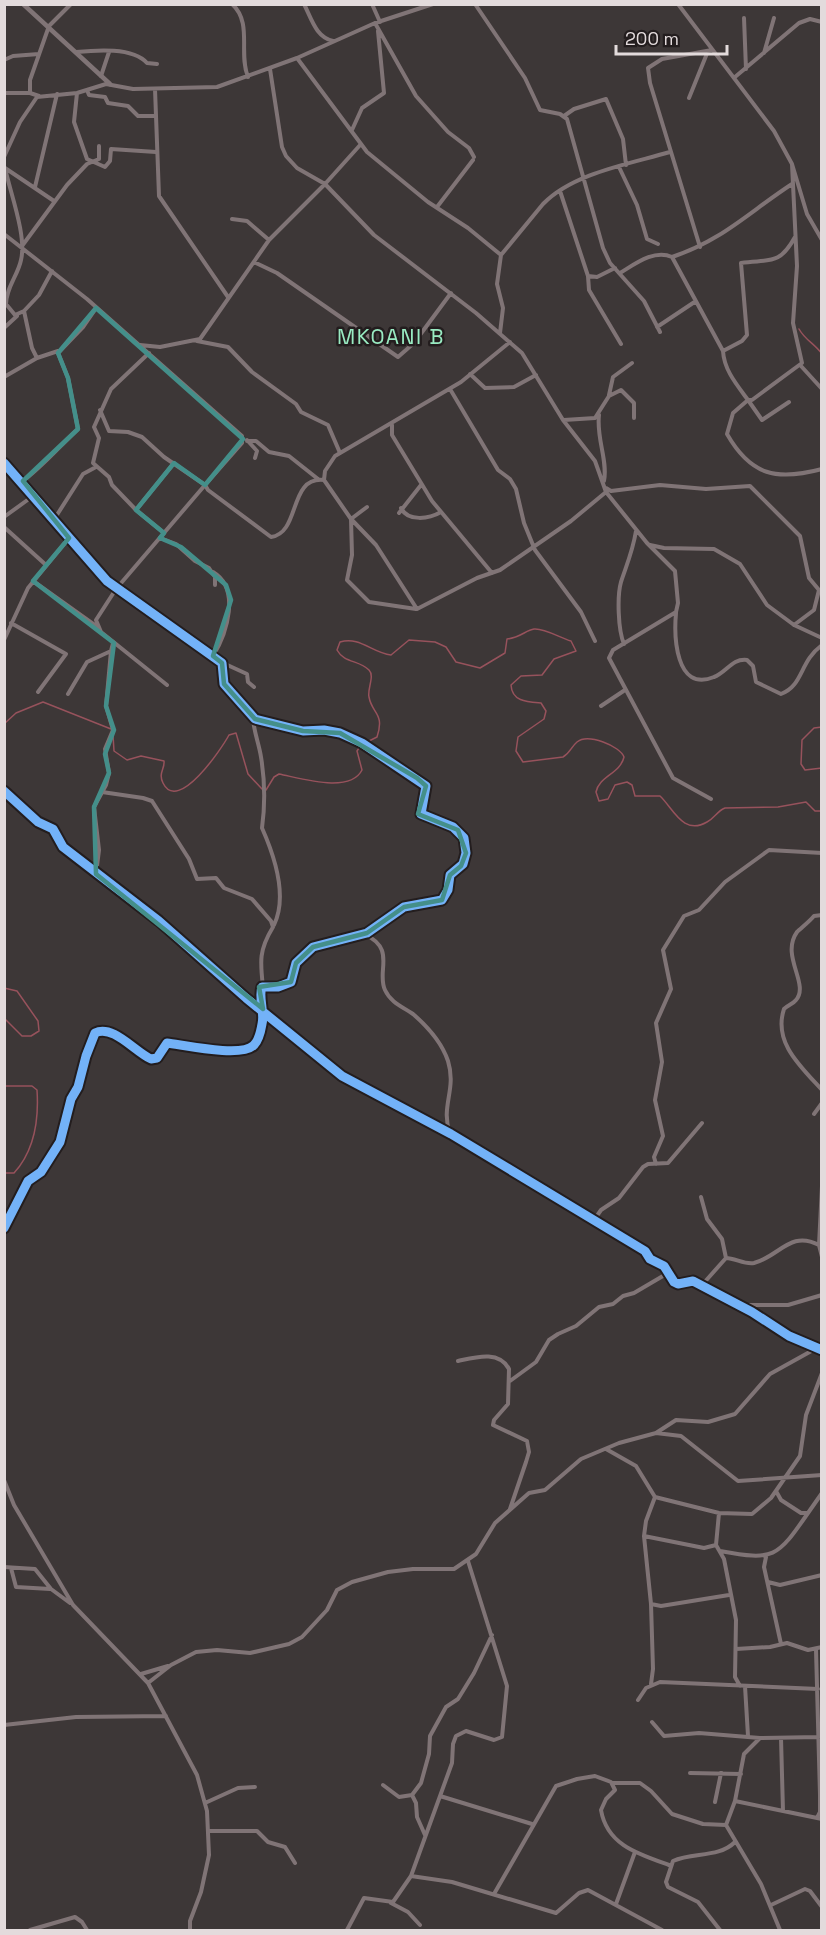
<svg xmlns="http://www.w3.org/2000/svg" width="826" height="1935" viewBox="0 0 826 1935" font-family="'Space Grotesk',sans-serif">
  <rect width="100%" height="100%" fill="#3d3737"/>
  <g fill="none" stroke-linecap="round" stroke-linejoin="round">
    <!-- stream -->
    <path stroke="#97525c" stroke-width="1.5" d="M799 329C805 340 815 344 822 354
      M4 724 16 713 43 702 111 729
      M822 727 814 728 802 740 801 764 805 770 822 768
      M113 735 114 751 127 760 141 756 164 761C165 769 158 773 163 783 178 814 222 748 229 735L236 733 248 774 262 789
      M365 743 377 737C385 713 372 714 369 697 367 689 375 676 369 670 359 660 344 663 337 650L340 642C360 636 372 653 391 655L409 640 435 642 446 647 456 662 480 668 505 653 507 639C520 638 526 630 534 629 545 628 560 638 571 641L576 651 554 659 542 675 521 676 511 685C512 702 528 702 541 703L546 711 544 719 518 737 516 751 523 762 563 757C570 753 571 747 577 742 588 733 620 746 624 757 620 774 599 776 596 792L599 801 608 799 615 785 627 782 632 785 635 796H660C673 808 683 836 707 822 715 818 717 811 725 808L778 807 806 802 815 811H822
      M266 790 274 777 279 774C300 778 350 794 362 770L357 751 361 745
      M4 988 17 991 38 1021 39 1031 31 1036H22L4 1018
      M4 1086H32L37 1090C39 1120 34 1151 14 1173H4"/>
    <!-- minor -->
    <path stroke="#807476" stroke-width="4" d="M232 4C253 23 238 53 248 77
      M304 4C312 20 316 37 333 41
      M372 4 380 22
      M475 4 525 78 540 110 560 114 567 119 603 248 610 263 644 301 660 332
      M678 4 774 131 792 164 807 214 822 240
      M744 18 746 69
      M375 23 416 96 448 132 469 148 474 157
      M76 52C96 50 133 47 147 63L157 64
      M764 53 774 18
      M297 58 367 152 428 202 468 228 501 255
      M4 60 13 56 39 54
      M270 69 282 147 286 156 297 168 325 184 374 235 476 313 522 353 563 420 595 461 606 492 647 543 675 571 678 603 676 612 613 650 609 658 673 778 711 799
      M101 76 109 52
      M735 77 799 23 810 19 822 22
      M155 89 159 196 228 297
      M87 90 89 95 105 97 108 103 128 106 138 116H156
      M4 93H30L39 96
      M30 93V80L49 26 71 4
      M77 93 74 122 87 159 105 167 110 161 111 149 156 152
      M689 98 708 51
      M564 116 574 109 606 99 623 139 626 165
      M352 130 362 108 384 93 378 31
      M4 157 20 122 37 97 77 93 106 84 133 89 217 87 297 58 375 23 433 4
      M619 167 637 205 647 239 658 244
      M5 168C10 192 27 236 21 260 18 275 6 288 6 304L15 315 24 311
      M5 168 54 201
      M35 187 57 94
      M560 191 588 276 597 277 615 268
      M437 207 473 160
      M232 219 247 221 269 240
      M4 234 87 299 242 436V443L205 485 208 490 271 537C301 533 288 476 324 480L351 519 376 545 417 609 477 578 500 570 571 521 606 492
      M22 246 67 185 87 164 99 159V146
      M700 247 650 83 648 68 662 59 712 50
      M672 257C723 240 749 212 792 184
      M254 262 277 273 398 357 414 343 451 293
      M52 271 39 295 24 311 32 348 37 358 58 351
      M620 273C635 264 654 249 672 257L723 351C724 370 737 385 748 400H752L802 363 793 323 797 266 792 164
      M588 276 589 290 621 344
      M657 327 696 301
      M4 328 17 316
      M500 333 503 308 497 284 501 255 543 204C573 173 629 164 670 152
      M197 341 228 347 252 372 296 404 301 412 328 425 340 453
      M140 345 160 347 200 339 269 240 325 184 361 144
      M723 351 742 341 747 335 741 263C770 259 779 266 795 237
      M149 353 111 389 94 427 99 438 93 463 109 477 112 485 136 510 164 533
      M801 366 822 389
      M470 374 485 388 514 387 536 375
      M4 377 37 358
      M450 389 498 470 510 479 516 489 524 523 535 550 581 612 595 641
      M609 395 613 377 632 363
      M789 402 762 420 748 400 733 413 727 434C751 476 777 481 822 469
      M100 410 109 431 128 432 142 437 164 457 205 485 116 589 96 620 101 632 167 685
      M599 415C596 438 608 460 604 481
      M564 420 595 418 609 396 621 390 634 403V418
      M392 425V435L432 501 492 573
      M247 440 257 451 255 458
      M247 441H256L269 452 289 456 318 479
      M4 463 107 581 222 663 224 684 255 719 303 731 324 730 340 733 362 743 426 786 421 814 453 827 464 838 466 853 463 864 450 875 448 890 442 900 404 907 367 933 313 947 296 963 291 982 278 987H262C258 996 265 1012 262 1024 261 1030 259 1040 254 1045 242 1058 184 1045 167 1043L157 1058 151 1059C135 1052 113 1024 95 1033L86 1056 78 1087 71 1099 60 1142 41 1172 28 1181 4 1228
      M324 480 325 471 335 456 461 382 510 342
      M23 481C43 466 59 447 78 429L68 378 58 353 83 327 96 308
      M606 488 611 491 660 485 706 489 750 486 800 536 809 578 819 590 814 610 794 625
      M367 507 351 519 352 555 347 580 369 602 416 609
      M401 508C408 522 429 519 441 512
      M136 510 174 463
      M399 513 421 485
      M4 517 33 496
      M55 518 83 474 96 467
      M4 527 46 565
      M160 538 176 544 195 561 209 568 215 577V585
      M650 545 664 548 714 549 740 564 767 605 794 625 822 638
      M33 581 96 626
      M676 613C674 635 675 693 714 677 726 673 732 658 747 660L753 666 756 682 781 694C804 685 799 662 822 645
      M11 623 66 654 38 692
      M4 640 28 588 69 538
      M624 644C618 630 617 596 621 582 627 564 633 550 636 531
      M213 656C227 633 241 589 213 572
      M223 663 247 674 248 682 254 687
      M68 694 87 662 111 651 113 643
      M601 706 625 690
      M253 719C254 732 259 744 261 757 265 781 265 806 262 828 274 855 288 896 274 925
      M4 791 38 822 53 829 63 847 159 921 246 998 342 1076 451 1134 645 1251 650 1259 664 1266 674 1282 678 1284 693 1281 752 1312 789 1336 822 1350
      M102 792 143 798 152 801 189 859 197 879 216 878 224 888 252 899 271 921 273 927C259 950 260 961 263 987
      M96 874 99 850 94 807 106 785 109 773 105 749 113 730 106 706 111 651
      M822 915 814 916C809 922 801 928 797 932 780 956 810 984 796 1000 793 1004 788 1005 784 1009 773 1042 800 1066 822 1090
      M364 934C397 949 376 971 385 990 391 1003 403 1007 413 1014 428 1027 442 1043 448 1061 457 1090 440 1106 450 1134
      M814 1114 822 1103
      M656 1164 654 1157 663 1136 655 1100 662 1062 656 1023 671 989 663 950 684 916 699 910 725 882 769 850 822 853
      M822 1186 819 1245 822 1257
      M701 1197 707 1219 722 1239 726 1258 702 1285
      M594 1220 601 1210 619 1198 643 1167 648 1164 668 1163 702 1123
      M726 1258C735 1258 745 1265 754 1263 780 1256 790 1230 819 1245
      M739 1305H788L822 1295
      M458 1361C476 1357 499 1350 509 1369L508 1404 494 1420 493 1425 527 1441 529 1452 526 1462 510 1509
      M510 1381 536 1362 549 1340 558 1334 576 1326 599 1307 613 1304 623 1296 634 1293 668 1273
      M656 1433 676 1420 708 1422 735 1414 770 1374 815 1349
      M606 1449 636 1466 655 1497 719 1513 752 1514 771 1498 800 1456 806 1415 822 1373
      M4 1480 14 1505 73 1605 148 1683 197 1775 207 1811 209 1855 201 1892 190 1921V1930
      M776 1491 781 1500 801 1513H808L822 1493
      M719 1513 716 1545 724 1559 736 1620 735 1677 740 1686
      M644 1536 704 1548 716 1545
      M720 1551C774 1561 777 1558 808 1513
      M766 1557 764 1567 781 1644
      M4 1567 35 1569 51 1589 70 1603
      M11 1568 16 1587 50 1589
      M768 1582 780 1585 822 1575
      M651 1604 661 1606 729 1595
      M736 1649 770 1647 787 1643 808 1650 822 1647
      M816 1650 820 1795V1812L817 1818
      M141 1674 168 1666
      M148 1683 171 1665 196 1652 217 1650 250 1653 289 1644 302 1637 327 1610 337 1590 352 1582 388 1572 413 1569H454L476 1554 495 1523 529 1493 545 1490 581 1459 619 1443 656 1433 681 1436 738 1481 822 1475
      M651 1684 653 1669 651 1604 644 1536 646 1521 655 1497
      M745 1686 748 1736
      M638 1700 646 1688 660 1682 818 1689
      M652 1722 664 1736 699 1733 760 1738 819 1737
      M4 1725 76 1717 166 1716
      M760 1738 744 1754 735 1801 726 1825 761 1884 780 1930
      M781 1738 783 1811
      M690 1773 741 1774
      M612 1783H640L651 1791 672 1814 703 1824 726 1825
      M383 1785 399 1797 412 1795 421 1783 429 1754 430 1736 446 1707 458 1699 474 1673 492 1635
      M412 1795 416 1803 417 1817 425 1835
      M440 1796 532 1824
      M735 1801 822 1819
      M715 1802 721 1773
      M205 1803 238 1788 255 1787
      M209 1831H257L268 1842 285 1847 295 1863
      M411 1876 452 1882 556 1913 579 1893 588 1890 662 1930
      M494 1894 556 1786 577 1779 595 1776 611 1782 615 1790 606 1799 601 1810C607 1845 638 1854 669 1865
      M391 1903 408 1912 420 1925
      M616 1904 635 1852
      M771 1905 805 1889 810 1891 822 1907
      M30 1930 75 1917 82 1922 87 1930
      M347 1930 364 1898 393 1902 411 1876 452 1763 453 1744 456 1736 466 1731 494 1740 502 1737 507 1686 468 1561
      M720 1930 698 1902 668 1887 666 1882 673 1861C693 1852 719 1858 735 1842"/>
    <!-- tertiary -->
    <path stroke="#807476" stroke-width="4.5" d="M23 4 110 84"/>
    <defs>
      <path id="cycleway" d="M4 463 107 581 222 663 224 684 255 719 303 731 324 730 340 733 362 743 426 786 421 814 453 827 464 838 466 853 463 864 450 875 448 890 442 900 404 907 367 933 313 947 296 963 291 982 278 987H262C258 996 265 1012 262 1024 261 1030 259 1040 254 1045 242 1058 184 1045 167 1043L157 1058 151 1059C135 1052 113 1024 95 1033L86 1056 78 1087 71 1099 60 1142 41 1172 28 1181 4 1228
        M4 791 38 822 53 829 63 847 159 921 246 998 342 1076 451 1134 645 1251 650 1259 664 1266 674 1282 678 1284 693 1281 752 1312 789 1336 822 1350"/>
    </defs>
    <!-- cycleway casing -->
    <use href="#cycleway" stroke="#231d1e" stroke-width="13"/>
    <!-- cycleway -->
    <use href="#cycleway" stroke="#73b2f8" stroke-width="9"/>
  </g>
  <!-- marked area -->
  <path fill="none" stroke="#448f8a" stroke-width="4.5" stroke-linejoin="round" d="M96 308 243 439 205 485 174 463 136 510 164 533 160 538 181 547 226 585 231 600 213 656 222 663 224 684 255 719 303 731 340 733 417 778 426 786 418 814 458 830 466 853 461 866 450 875 442 900 404 907 367 933 313 947 296 963 291 982 259 987 263 1009 96 874 94 807 109 773 105 754 114 730 106 706 114 643 33 581 69 538 23 481 78 429 68 378 58 353Z"/>
  <g text-anchor="middle" dominant-baseline="central" stroke-width="5" stroke-linejoin="round" paint-order="stroke">
    <!-- quarter labels -->
    <g font-size="21" letter-spacing="1.5" fill="#99ebc2" stroke="#231d1e">
      <text x="391" y="336">MKOANI B</text>
    </g>
  </g>
  <!-- border -->
  <rect width="826" height="1935" fill="none" stroke="#e3dbdc" stroke-width="12"/>
  <!-- scale -->
  <path d="M616 45v9h111v-9" fill="none" stroke="#e3dbdc" stroke-width="3"/>
  <text x="625" y="45" font-size="18" fill="#e3dbdc" stroke="#231d1e" stroke-width="4.5" paint-order="stroke">200 m</text>
</svg>
